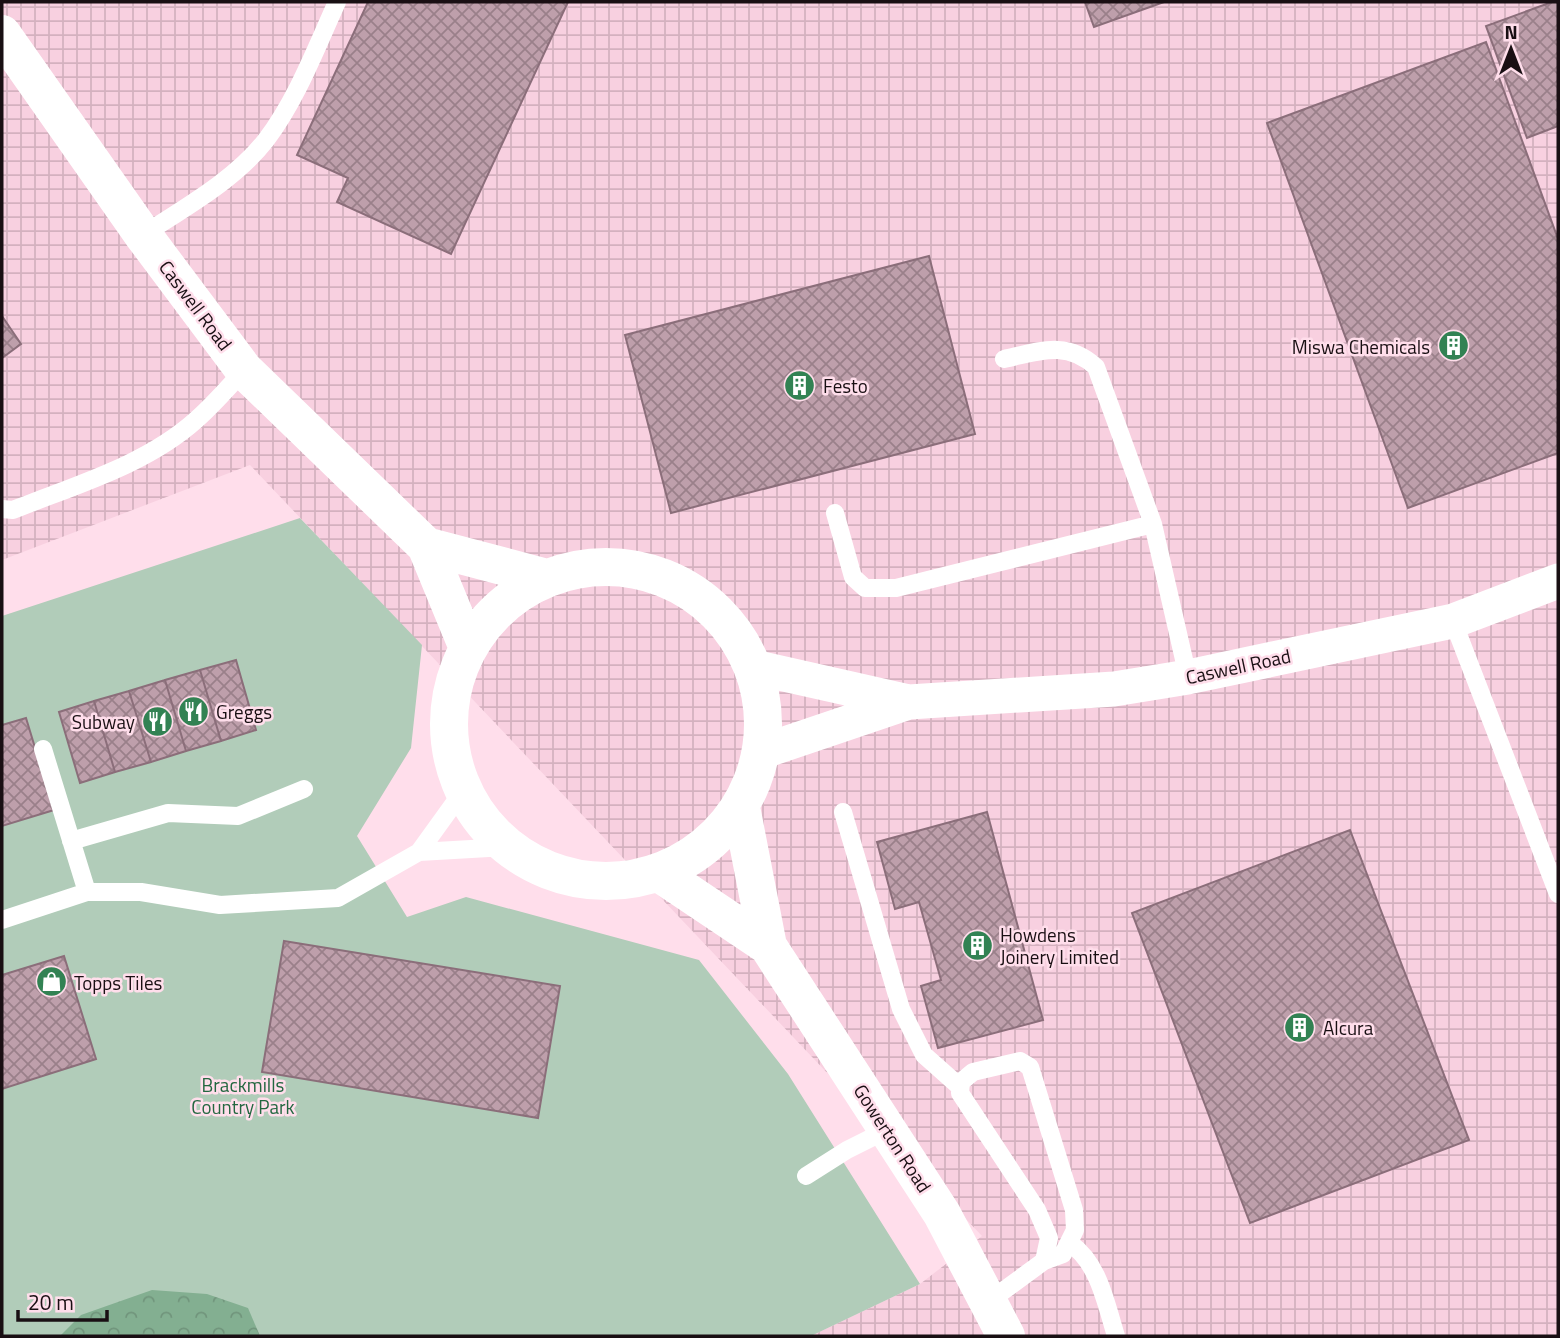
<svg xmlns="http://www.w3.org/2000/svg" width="1560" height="1338" viewBox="0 0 1560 1338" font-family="'Titillium Web',sans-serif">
  <defs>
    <pattern id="industrial-grid" width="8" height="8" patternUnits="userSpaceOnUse" patternTransform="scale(1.75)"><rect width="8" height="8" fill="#f8d0e0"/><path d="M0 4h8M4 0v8" fill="none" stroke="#d4b1bf"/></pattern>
    <pattern id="forest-crowns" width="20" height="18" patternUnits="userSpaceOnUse" patternTransform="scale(1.75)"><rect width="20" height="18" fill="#83af91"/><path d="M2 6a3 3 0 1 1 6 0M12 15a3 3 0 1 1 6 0" fill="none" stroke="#71957c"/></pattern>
    <pattern id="building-cross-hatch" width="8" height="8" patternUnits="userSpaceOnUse" patternTransform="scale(1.75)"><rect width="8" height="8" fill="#be9fab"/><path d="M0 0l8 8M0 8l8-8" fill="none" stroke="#9a808a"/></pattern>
  </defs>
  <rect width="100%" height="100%" fill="#ffdeeb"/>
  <!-- industrial -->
  <path fill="url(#industrial-grid)" d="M2 2H1558V1336H811L920 1284 982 1236 250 465 2 560Z"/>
  <!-- green -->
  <path fill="#b1ccb9" d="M300 518 422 645 411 748 357 836 407 917 466 897 699 960 788 1074 920 1284 811 1336H2V616Z"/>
  <!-- forest -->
  <path fill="url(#forest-crowns)" d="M152 1290 207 1294 248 1308 260 1336H60L81 1315Z"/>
  <!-- building -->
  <path fill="url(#building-cross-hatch)" stroke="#8b6e7a" stroke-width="2" d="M368 2H568L451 254 337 202 348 178 297 155Z
    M1085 2H1164L1094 27Z
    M1552 2H1558V126L1527 138 1486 26Z
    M1486 42 1558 239V453L1408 508 1267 123Z
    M929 256 975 434 671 513 625 335Z
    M2 316 21 344 2 358Z
    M236 660 256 730 221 741 200 670Z
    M200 670 221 741 186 751 165 680Z
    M165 680 186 751 151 762 129 691Z
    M129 691 151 762 115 772 94 701Z
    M94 701 115 772 80 783 59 712Z
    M26 718 54 810 2 826V725Z
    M987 812 1043 1020 938 1048 921 986 941 980 919 902 895 909 877 842Z
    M1350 830 1469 1140 1250 1223 1132 913Z
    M284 941 560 986 538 1118 262 1072Z
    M64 956 96 1059 2 1089V975Z"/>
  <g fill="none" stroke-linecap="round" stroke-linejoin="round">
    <!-- service -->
    <path stroke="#fff" stroke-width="18" d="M143 235C184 208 235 180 266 140 297 99 316 48 337 2
      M1004 359C1040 351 1067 340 1096 367L1153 524 1188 677
      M2 509 13 510C75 485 146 465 196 420 213 405 229 387 244 370
      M835 513 853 577 865 588H896L1153 524
      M1453 621 1558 894
      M43 749 87 892
      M843 812 901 1009 924 1055 960 1087
      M71 841 168 813 238 816 304 789
      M419 852 506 847
      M2 920 87 892H141L220 905 338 898 419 852 463 791
      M806 1176 847 1150 887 1130
      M1071 1244C1099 1264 1106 1304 1116 1336
      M988 1302 1044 1261 1063 1254 1075 1230 1074 1210 1030 1067 1020 1061 973 1072 961 1082 960 1093 1037 1210 1049 1238 1044 1261"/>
    <!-- minor -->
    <path stroke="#fff" stroke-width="35" d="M753 667 909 702
      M761 752 909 702 1114 689 1188 677 1453 621 1558 581"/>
    <!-- tertiary -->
    <path stroke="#fff" stroke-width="38" d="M2 34 143 235 244 370 426 546 468 648
      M426 546 547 578
      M449 724a157 157 0 1 1 314 0a157 157 0 1 1-314 0Z
      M741 807 768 946 942 1214 1006 1336
      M659 873 768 946"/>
  </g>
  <!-- icons -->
  <defs>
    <symbol id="building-disc" viewBox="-11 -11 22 22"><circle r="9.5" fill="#328253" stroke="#ffdeeb"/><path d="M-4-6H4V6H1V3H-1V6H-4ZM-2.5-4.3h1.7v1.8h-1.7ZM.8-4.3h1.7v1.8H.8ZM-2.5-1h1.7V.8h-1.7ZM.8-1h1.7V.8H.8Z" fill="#fff"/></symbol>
    <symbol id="restaurant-disc" viewBox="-11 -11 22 22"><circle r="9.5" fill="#328253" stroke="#ffdeeb"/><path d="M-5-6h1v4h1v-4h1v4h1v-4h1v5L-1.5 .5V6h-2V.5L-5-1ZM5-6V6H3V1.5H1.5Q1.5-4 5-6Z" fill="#fff"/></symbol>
    <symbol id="shop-disc" viewBox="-11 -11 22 22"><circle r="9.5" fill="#328253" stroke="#ffdeeb"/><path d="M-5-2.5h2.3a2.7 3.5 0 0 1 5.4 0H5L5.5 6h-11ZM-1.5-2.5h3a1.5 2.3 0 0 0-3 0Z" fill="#fff"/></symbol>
  </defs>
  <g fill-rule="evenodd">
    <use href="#building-disc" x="1436" y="328" width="35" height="35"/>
    <use href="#building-disc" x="782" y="368" width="35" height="35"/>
    <use href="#restaurant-disc" x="176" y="694" width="35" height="35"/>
    <use href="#restaurant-disc" x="140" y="704" width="35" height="35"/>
    <use href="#building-disc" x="960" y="928" width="35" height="35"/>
    <use href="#shop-disc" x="34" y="964" width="35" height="35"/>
    <use href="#building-disc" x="1282" y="1010" width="35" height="35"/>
  </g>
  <g text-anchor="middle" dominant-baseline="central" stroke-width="5" stroke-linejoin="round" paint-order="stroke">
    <!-- street labels -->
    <g font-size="19" fill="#190f13" stroke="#ffdeeb">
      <text transform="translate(196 305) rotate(53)">Caswell Road</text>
      <text transform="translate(1238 666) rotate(-12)">Caswell Road</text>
      <text transform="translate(893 1138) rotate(57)">Gowerton Road</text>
    </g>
    <!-- poi labels -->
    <g font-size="19" fill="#190f13" stroke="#ffdeeb" text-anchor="start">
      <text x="1430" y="346" text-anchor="end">Miswa Chemicals</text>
      <text x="823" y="385">Festo</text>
      <text x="216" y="711">Greggs</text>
      <text x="135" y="721" text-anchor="end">Subway</text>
      <text x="1000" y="934">Howdens<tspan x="1000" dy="22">Joinery Limited</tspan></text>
      <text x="74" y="982">Topps Tiles</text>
      <text x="1323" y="1027">Alcura</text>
    </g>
    <!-- park labels -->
    <g font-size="19" fill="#236740" stroke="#ffdeeb">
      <text x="243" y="1084">Brackmills<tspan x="243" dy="22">Country Park</tspan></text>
    </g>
  </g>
  <!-- border -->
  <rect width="1560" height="1338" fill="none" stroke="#190f13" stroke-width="7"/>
  <!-- north arrow -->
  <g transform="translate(1511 49)" stroke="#ffdeeb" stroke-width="5" paint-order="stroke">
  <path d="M0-5L12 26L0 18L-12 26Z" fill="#190f13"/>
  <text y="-10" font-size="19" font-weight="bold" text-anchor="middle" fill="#190f13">N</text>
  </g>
  <!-- scale -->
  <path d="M18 1310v10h89v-10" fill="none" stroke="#190f13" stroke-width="3.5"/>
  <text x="28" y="1310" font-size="21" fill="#190f13" stroke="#ffdeeb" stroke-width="5" paint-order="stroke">20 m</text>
</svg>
